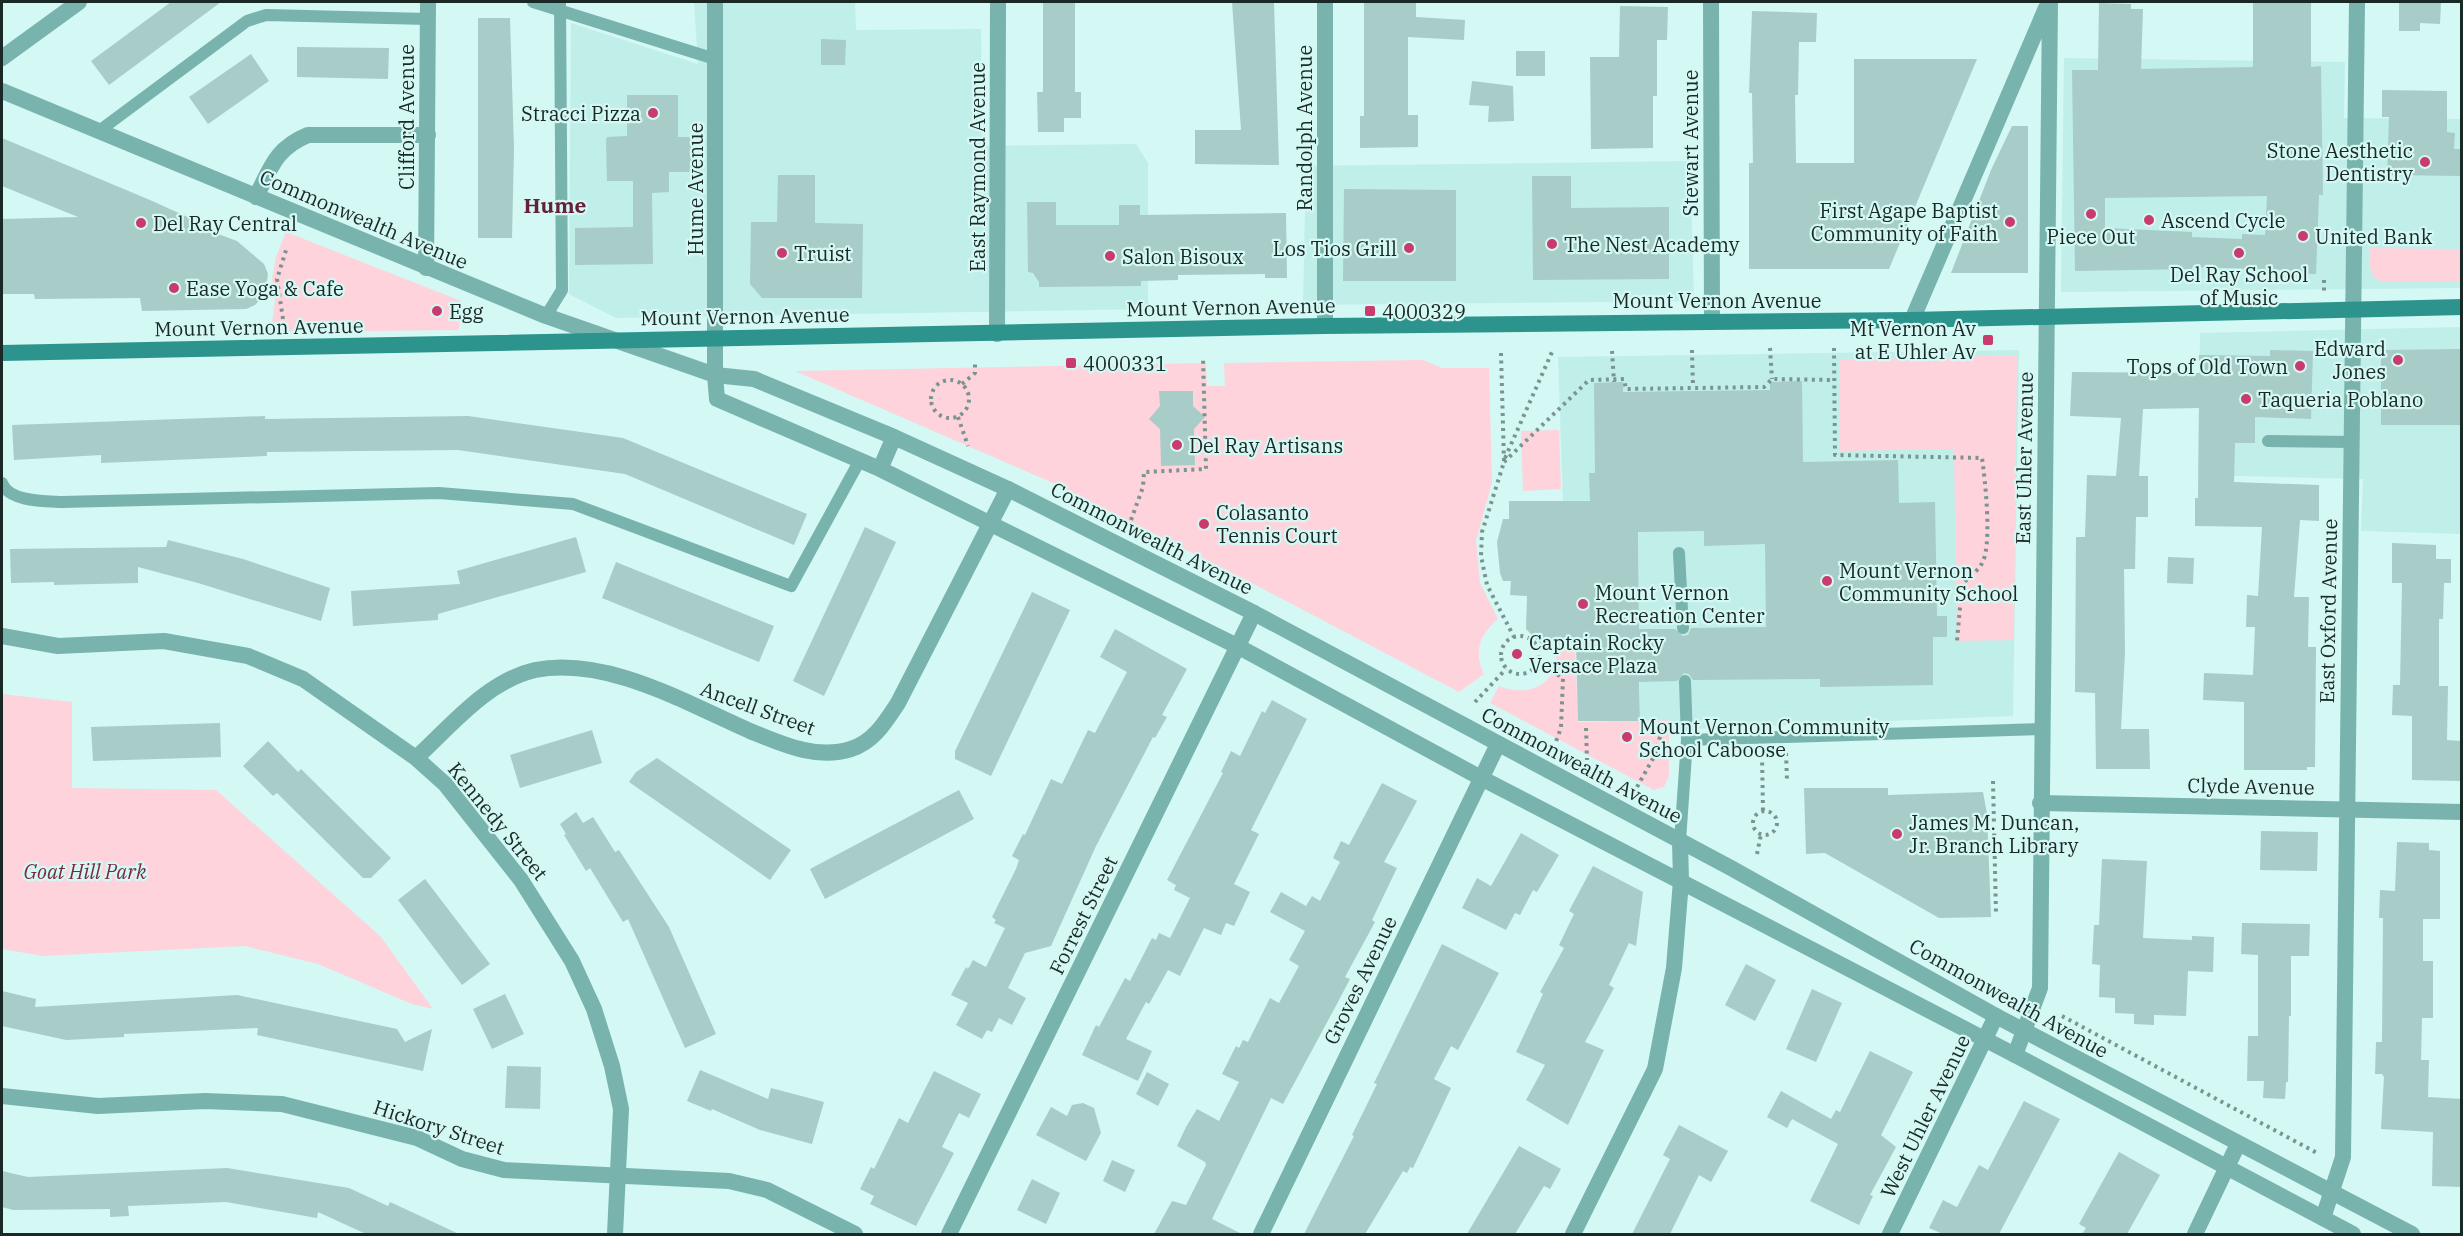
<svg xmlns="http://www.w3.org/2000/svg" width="2463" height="1236" viewBox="0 0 2463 1236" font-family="'IBM Plex Serif',serif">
  <rect width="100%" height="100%" fill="#d4f8f4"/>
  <!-- built -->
  <path fill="#c0eee9" d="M694 2H855L856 30 981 29 982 146 1136 144 1148 163V309L616 318 569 294 571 23 698 64Z
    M2064 58 2345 62 2344 118 2461 119V288L2061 292Z
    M1690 161 1694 301 1303 305 1306 166Z
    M2461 327V534L2361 531 2363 479 2198 475 2200 333Z
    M2019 350 2013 716 1670 730 1669 720 1640 721 1638 500 1563 501 1558 357Z"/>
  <!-- green -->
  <path fill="#fed3dc" d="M286 232 461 301 459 330 271 332 275 299 272 279 276 257Z
    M2370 248 2461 249V282H2381C2367 275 2370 262 2370 248Z
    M2017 355 2014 640 1957 641 1954 449 1840 451V360Z
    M1423 360 1442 368H1489L1492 482 1476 541 1480 583 1498 619C1480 634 1473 651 1484 674L1459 692 1246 580 1053 483 795 371 1206 363 1207 386H1225L1224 363Z
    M1559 430 1561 489 1523 491 1521 431Z
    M1556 642 1575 645 1578 722 1669 720V776L1664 787 1654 790 1490 703 1499 686C1519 695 1548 691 1555 666 1557 658 1556 648 1556 642Z
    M2 694 72 702V788L216 790 381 937 433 1009 412 1004 318 964 245 946 43 956 2 949Z"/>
  <!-- building -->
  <path fill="#a8ccc8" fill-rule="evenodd" d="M171 2H221L109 85 91 61Z
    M1043 2H1075V92H1081V118H1064V132H1038L1037 92H1043Z
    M1232 2H1274L1279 165 1195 164V130H1241Z
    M1364 2H1416V17L1465 20 1464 40 1408 37V115H1418V147L1360 148V116H1364Z
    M2311 2V67L2321 66 2323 195H2319L2316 274 2286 273 2287 270 2192 267V269L2075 271 2072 70H2098L2099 3 2131 4V9H2143L2141 69 2253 67V3ZM2267 196 2265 235 2242 234V239L2192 237V232L2105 228V198Z
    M2399 2H2441L2440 24 2420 23V31H2399Z
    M1620 6 1668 7 1667 40H1657V96H1653V148L1591 149 1590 57H1619Z
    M1752 11 1817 13 1816 42H1799L1798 95H1795L1796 163H1854V59H1977L1889 269H1749V163H1753L1752 93H1749Z
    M478 18H510L514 149 512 238H478Z
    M821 39 846 40 845 65H821Z
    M297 47 389 48 388 79 297 77Z
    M1516 51H1545V76H1516Z
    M251 54 269 81 208 124 189 97Z
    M1472 81 1513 86 1514 121 1488 122 1489 106 1469 105Z
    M2382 90 2447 91V132L2455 133 2454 149H2462V176L2387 175 2389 117H2382Z
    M627 95H678V137H694V172H669V192L652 193 653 264 575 265V228L633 227V181H607L606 140 607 137 627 136Z
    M2012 126H2028V273H1951L1991 170Z
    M2 138 150 200 192 219 190 221 202 228 237 241 264 264 268 274 265 294 255 305 246 309 142 311 140 298 35 299 34 294H2V219L78 217 2 186Z
    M778 175H815V223L863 224 862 298H762L750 284 751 222H777Z
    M1532 176H1571V208L1669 207V279L1533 280Z
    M1344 189 1456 190V281H1343Z
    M1027 202H1056V225H1119V205H1140V215L1286 213 1287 278H1265V274L1178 275V280L1141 281V286L1039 287V282L1033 273 1028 272Z
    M2462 349V425H2381V350Z
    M2270 350 2313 351 2311 419 2255 417V443H2235L2234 482 2319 485V521L2300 520 2294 597H2309L2308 647H2316L2315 767H2307V770H2244V702L2203 700 2204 673 2253 675 2255 627H2246L2247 595 2258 596 2262 527 2195 526V498H2198L2199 408 2143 409 2139 476H2148V517H2136L2135 569H2124L2125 652 2121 729H2149L2150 769H2096L2095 693 2075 692 2076 537H2085L2087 475 2116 476 2121 418 2070 416 2072 372 2199 373V355L2270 356Z
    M1802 381 1803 462 1898 460 1899 503 1935 502 1937 616H1947V637H1933V685L1820 687V679L1693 680 1689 674 1684 673 1677 681 1639 682 1640 721H1578L1576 643H1549L1545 648 1526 629 1527 596 1510 595 1511 581H1503L1500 573 1497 542 1503 519H1509V501H1590L1589 473H1595L1594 383 1623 382V392L1770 390V382ZM1704 531V546L1765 544 1766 627 1691 628 1688 635 1683 636 1675 629H1639L1638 532Z
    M1159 391H1193V406L1205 417 1194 429 1195 465 1161 466 1160 429 1149 419 1160 406Z
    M265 416V419L468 416 623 438 807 514 794 545 625 474 458 450 267 452V456L101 463V455L14 460 12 425Z
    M865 527 896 542 824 696 793 681Z
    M576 537 586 572 438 614V620L353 626 351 591 460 584 457 571Z
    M168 540 243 559 330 588 321 621 198 583 138 567V583L54 585V582L11 583 10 549 166 547Z
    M2392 543 2436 545V559H2451V583H2444L2443 619H2439V686H2448L2447 740 2462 741V781L2412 780V716L2392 715 2393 685H2400L2402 583H2392Z
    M2168 557 2194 558 2193 584 2167 583Z
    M616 562 774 626 759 662 602 598Z
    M1032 592 1070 610 991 776 955 759V751Z
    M1115 629 1187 669 1162 715 1167 717 1155 738 1153 737 1096 846 1051 946 1025 953 1008 988 1026 998 1012 1025 999 1018 992 1032 987 1030 982 1039 956 1025 968 1003 951 995 966 967 968 969 973 960 986 967 1005 928 994 923 996 920 992 917 1016 869 1019 860 1012 856 1023 834 1025 835 1051 779 1062 784 1088 730 1095 733 1127 672 1100 657Z
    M1272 700 1307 719 1251 830 1259 834 1234 884 1250 892 1234 926 1226 923 1221 935 1204 928 1180 976 1168 970 1149 1004 1146 1002 1126 1039 1152 1051 1138 1081 1082 1055 1096 1025 1099 1027 1125 978 1130 981 1152 938 1156 940 1159 933 1170 938 1190 898 1174 890 1176 885 1167 880 1223 773 1221 772 1231 751 1240 756 1262 711 1265 713Z
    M220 723 221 757 93 761 91 727Z
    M592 730 602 763 520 788 510 755Z
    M268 741 298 772 301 769 391 858 371 878H363L277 793 273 796 243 766Z
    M657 758 791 850 770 880 629 782 636 772Z
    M1382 783 1417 801 1384 862 1397 868 1372 920 1375 922 1345 977 1350 979 1338 1002 1283 1104 1271 1098 1212 1219 1242 1234H1154L1172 1201 1186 1205 1206 1165 1205 1162 1177 1146 1186 1127 1197 1109 1219 1121 1239 1082 1222 1074 1236 1046 1239 1048 1243 1040 1248 1042 1270 998 1279 1003 1299 966 1289 960 1305 931 1270 912 1281 892 1306 906 1312 896 1320 901 1340 862 1333 858 1341 841 1349 845Z
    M1804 788H1888V795L1983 792 1987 814 1991 917 1939 918 1825 853 1806 854Z
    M959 790 974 819 825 899 810 869Z
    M576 812 583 823 593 817 615 852 619 850 669 927 716 1034 685 1048 628 919 623 922 590 868 586 871 564 835 566 834 560 824Z
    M2261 831 2318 832 2317 871 2260 870Z
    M1521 833 1559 855 1537 892 1533 890 1520 915 1515 913 1506 930 1462 908 1477 878 1491 886Z
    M2397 842 2429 843V850L2440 851V919H2423V961H2433V1018H2422L2421 1060H2429L2428 1097 2462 1099V1187L2432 1186 2433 1132 2381 1129 2384 1077 2382 1074H2375L2376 1042H2382L2383 918H2379L2380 890 2395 891Z
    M2102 859 2147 861 2143 938 2192 940V936L2214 937 2213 972 2188 971 2186 1016 2154 1015V1025L2134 1024V1014L2115 1013V998L2099 997 2100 965 2092 964 2094 925H2099Z
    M1593 866 1643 892 1636 946 1629 943 1609 985 1614 988 1585 1042 1604 1050 1568 1125 1526 1100 1545 1065 1516 1052 1543 994 1540 992 1564 948 1559 945 1574 914 1569 911Z
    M425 879 490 964 462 985 398 900Z
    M2242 923 2310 924 2309 956H2291V1016H2289L2288 1082H2286L2285 1099 2263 1098 2264 1081H2247L2248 1036H2258V955L2241 954Z
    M1442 944 1499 973 1458 1050 1451 1046 1434 1079 1451 1088 1425 1143 1413 1168 1410 1167 1407 1173 1403 1171 1365 1234H1304L1354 1136 1352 1135 1377 1084 1374 1083Z
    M1746 964 1776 980 1755 1021 1725 1005Z
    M1812 989 1842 1003 1816 1062 1786 1049Z
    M2 991 36 999 35 1007 237 995 397 1029 405 1042 432 1029 423 1071 257 1035 258 1028 124 1034V1037L66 1040 2 1026Z
    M505 994 524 1034 492 1049 473 1009Z
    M1870 1051 1913 1072 1881 1135 1896 1147 1870 1195 1873 1196 1859 1225 1810 1201 1838 1144 1792 1119 1787 1128 1767 1117 1781 1091 1831 1119 1836 1110 1840 1112Z
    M507 1066 541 1067 540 1109 505 1108Z
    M700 1070 768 1099 771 1088 824 1102 812 1144 760 1130 712 1109 711 1111 687 1101Z
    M934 1071 981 1094 969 1118 959 1113 942 1147 954 1153 916 1226 870 1204 874 1196 860 1189 871 1167 874 1169 899 1118 908 1123Z
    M1147 1072 1169 1084 1158 1106 1136 1094Z
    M2024 1101 2060 1119 1999 1234H1943L1929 1228 1943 1200 1957 1207 1979 1165 1988 1170Z
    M1083 1103 1094 1108 1101 1133 1086 1161 1036 1135 1051 1107 1067 1116 1072 1105Z
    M1679 1125 1728 1151 1711 1182 1699 1175 1670 1234H1632L1670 1159 1663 1155Z
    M1519 1146 1561 1169 1550 1189 1544 1186 1515 1234H1467Z
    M2119 1152 2160 1175 2127 1234H2082L2086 1228 2079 1224Z
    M1112 1160 1135 1170 1125 1192 1103 1181Z
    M227 1168 349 1188 388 1206 390 1202 459 1234H366L318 1212 317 1218 226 1202 128 1206 129 1216 110 1217V1209L13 1210 2 1207V1171L28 1177Z
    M1032 1179 1060 1193 1046 1224 1017 1210Z"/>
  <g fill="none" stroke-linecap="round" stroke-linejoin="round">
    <!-- path -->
    <path stroke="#7a9491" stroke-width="4" stroke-dasharray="3 4.5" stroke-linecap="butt" d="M2324 280V291
      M283 319 277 279 287 247
      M1770 348 1772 379
      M1834 348 1835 455 1982 458C1985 479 1993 549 1981 565 1977 572 1967 578 1962 585L1957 641
      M1692 350 1693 387
      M1612 351 1614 382
      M1501 353 1504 462 1482 532 1481 556 1487 585 1514 637
      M931 399a19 19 0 1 1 38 0a19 19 0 1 1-38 0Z
      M962 384 975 373V362
      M958 417 968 446
      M1505 458 1552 352
      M1504 462 1589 380 1624 379 1626 389 1764 387 1772 379 1834 380
      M1131 520 1143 487 1144 472 1206 469 1203 357
      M1501 655a19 19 0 1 1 38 0a19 19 0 1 1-38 0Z
      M1538 663 1563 678 1561 728 1555 744
      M1475 702 1506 669
      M1586 728 1587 760
      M1786 753 1787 780
      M1762 755 1763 811
      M1993 781 1996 914
      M1637 787 1655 755 1663 726
      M1753 823a12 12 0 1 1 24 0a12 12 0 1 1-24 0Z
      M1757 854 1761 834
      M2062 1016 2317 1153"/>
    <!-- service -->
    <path stroke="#78b3ad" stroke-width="12" d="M533 2 715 59
      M99 131 247 21 266 15 428 19
      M546 316 562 290 560 2
      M2268 441 2352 442
      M2 483C9 502 45 501 62 502L439 493 573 504 791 586 860 460
      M1679 553 1683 628
      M1685 681 1687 740
      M1680 841 1687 740 2041 729"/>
    <!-- minor -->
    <path stroke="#78b3ad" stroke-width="16" d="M715 2V375
      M1325 2V326
      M1711 2 1712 321
      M2 58 79 2
      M256 197C271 167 276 148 308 135H428
      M426 268 428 2
      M1912 320 2046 8
      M997 334 998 2
      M2 636 58 646 164 641 248 656 303 679 416 758 445 784 521 880 572 961 594 1009 612 1066 621 1109 615 1234
      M416 758C451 726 487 681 535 670 607 656 686 703 750 731 782 744 816 760 851 749 874 742 886 721 898 703L1008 489
      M2040 803 2462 812
      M2015 1055 2040 988 2050 2
      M2 1096 98 1106 205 1101 282 1104 417 1138 462 1159 504 1170 729 1181 767 1190 855 1234
      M2323 1218 2343 1157 2357 2
      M949 1234 1254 613
      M1261 1234 1498 744
      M1573 1234 1655 1069 1674 968 1681 881 1680 841
      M1890 1234 1996 1016
      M2195 1234 2238 1144"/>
    <!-- tertiary -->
    <path stroke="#78b3ad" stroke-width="16" d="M2 91 546 316 715 375 754 379 894 437 1008 489 1254 613 1731 868 1996 1016 2412 1234
      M715 375 717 399 880 469 1239 647 1481 778 2015 1055 2353 1234
      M880 469 894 437"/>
    <!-- secondary -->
    <path stroke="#2c948d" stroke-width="16" d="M2 353 1325 326 1912 320 2462 307"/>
  </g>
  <!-- markers -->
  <g fill="#c83b6c" stroke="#d4f8f4" stroke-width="2">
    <circle cx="653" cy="113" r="6"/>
    <circle cx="2425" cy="162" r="6"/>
    <circle cx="2091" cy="214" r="6"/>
    <circle cx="2149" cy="220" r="6"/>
    <circle cx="2010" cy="222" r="6"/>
    <circle cx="141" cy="223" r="6"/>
    <circle cx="2303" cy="236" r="6"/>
    <circle cx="1552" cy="244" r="6"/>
    <circle cx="1409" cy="248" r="6"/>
    <circle cx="782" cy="253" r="6"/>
    <circle cx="2239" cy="253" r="6"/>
    <circle cx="1110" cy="256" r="6"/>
    <circle cx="174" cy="288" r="6"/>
    <circle cx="437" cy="311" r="6"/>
    <rect x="1364" y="305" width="12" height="12" rx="3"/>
    <rect x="1982" y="334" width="12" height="12" rx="3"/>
    <circle cx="2398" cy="360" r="6"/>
    <rect x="1065" y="357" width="12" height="12" rx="3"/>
    <circle cx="2300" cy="366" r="6"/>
    <circle cx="2246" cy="399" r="6"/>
    <circle cx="1177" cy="445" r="6"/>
    <circle cx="1204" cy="524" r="6"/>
    <circle cx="1827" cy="581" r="6"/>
    <circle cx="1583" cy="604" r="6"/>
    <circle cx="1517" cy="654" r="6"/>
    <circle cx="1627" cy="737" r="6"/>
    <circle cx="1897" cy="834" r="6"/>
  </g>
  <g text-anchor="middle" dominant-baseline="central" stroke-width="4.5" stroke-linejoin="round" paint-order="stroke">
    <!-- poi labels -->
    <g font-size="20" fill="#1a2826" stroke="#d4f8f4" text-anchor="start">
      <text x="641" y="113" text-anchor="end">Stracci Pizza</text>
      <text x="2413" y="150" text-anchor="end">Stone Aesthetic<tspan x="2413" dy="23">Dentistry</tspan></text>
      <text x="1998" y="210" text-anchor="end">First Agape Baptist<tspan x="1998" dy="23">Community of Faith</tspan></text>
      <text x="2161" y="220">Ascend Cycle</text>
      <text x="153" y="223">Del Ray Central</text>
      <text x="2091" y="236" text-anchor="middle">Piece Out</text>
      <text x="2315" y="236">United Bank</text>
      <text x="1564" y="244">The Nest Academy</text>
      <text x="1397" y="248" text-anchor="end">Los Tios Grill</text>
      <text x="794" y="253">Truist</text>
      <text x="1122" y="256">Salon Bisoux</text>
      <text x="2239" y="274" text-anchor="middle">Del Ray School<tspan x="2239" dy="23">of Music</tspan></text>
      <text x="186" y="288">Ease Yoga &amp; Cafe</text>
      <text x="449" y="311">Egg</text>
      <text x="1382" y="311">4000329</text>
      <text x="1976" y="328" text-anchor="end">Mt Vernon Av<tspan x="1976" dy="23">at E Uhler Av</tspan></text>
      <text x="2386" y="348" text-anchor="end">Edward<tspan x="2386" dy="23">Jones</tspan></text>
      <text x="1083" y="363">4000331</text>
      <text x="2288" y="366" text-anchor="end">Tops of Old Town</text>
      <text x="2258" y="399">Taqueria Poblano</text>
      <text x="1189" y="445">Del Ray Artisans</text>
      <text x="1216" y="512">Colasanto<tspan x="1216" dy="23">Tennis Court</tspan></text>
      <text x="1839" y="570">Mount Vernon<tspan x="1839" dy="23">Community School</tspan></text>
      <text x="1595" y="592">Mount Vernon<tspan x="1595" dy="23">Recreation Center</tspan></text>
      <text x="1529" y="642">Captain Rocky<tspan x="1529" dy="23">Versace Plaza</tspan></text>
      <text x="1639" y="726">Mount Vernon Community<tspan x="1639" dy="23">School Caboose</tspan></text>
      <text x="1909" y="822">James M. Duncan,<tspan x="1909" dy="23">Jr. Branch Library</tspan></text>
    </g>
    <!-- street labels -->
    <g font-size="20" fill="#1a2826" stroke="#d4f8f4">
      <text transform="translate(406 117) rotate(-90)">Clifford Avenue</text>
      <text transform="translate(1304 128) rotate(-90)">Randolph Avenue</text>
      <text transform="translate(1690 143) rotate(-90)">Stewart Avenue</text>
      <text transform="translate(977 167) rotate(-90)">East Raymond Avenue</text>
      <text transform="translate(695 189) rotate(-90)">Hume Avenue</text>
      <text transform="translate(364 219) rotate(23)">Commonwealth Avenue</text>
      <text x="1717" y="300">Mount Vernon Avenue</text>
      <text transform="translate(1231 307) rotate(-1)">Mount Vernon Avenue</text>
      <text transform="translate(745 316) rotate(-1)">Mount Vernon Avenue</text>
      <text transform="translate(259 327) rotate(-1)">Mount Vernon Avenue</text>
      <text transform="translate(2024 458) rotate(-89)">East Uhler Avenue</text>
      <text transform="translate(1152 538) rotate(27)">Commonwealth Avenue</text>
      <text transform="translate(2328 611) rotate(-89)">East Oxford Avenue</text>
      <text transform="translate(758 708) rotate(20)">Ancell Street</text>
      <text transform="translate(1582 765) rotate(28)">Commonwealth Avenue</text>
      <text transform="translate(2251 786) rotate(1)">Clyde Avenue</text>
      <text transform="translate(498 821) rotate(51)">Kennedy Street</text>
      <text transform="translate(1083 915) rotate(-64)">Forrest Street</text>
      <text transform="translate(1360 980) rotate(-64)">Groves Avenue</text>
      <text transform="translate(2009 998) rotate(29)">Commonwealth Avenue</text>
      <text transform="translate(1925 1116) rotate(-64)">West Uhler Avenue</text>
      <text transform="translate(439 1127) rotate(18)">Hickory Street</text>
    </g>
    <!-- park labels -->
    <g font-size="20" font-style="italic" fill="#772c43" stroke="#d4f8f4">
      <text x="85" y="871">Goat Hill Park</text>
    </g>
    <!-- neighbourhood labels -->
    <g font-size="21" font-weight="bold" fill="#652137" stroke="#d4f8f4">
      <text x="555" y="205">Hume</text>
    </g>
  </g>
  <!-- border -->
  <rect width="2463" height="1236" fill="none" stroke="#1a2826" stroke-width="6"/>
</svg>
